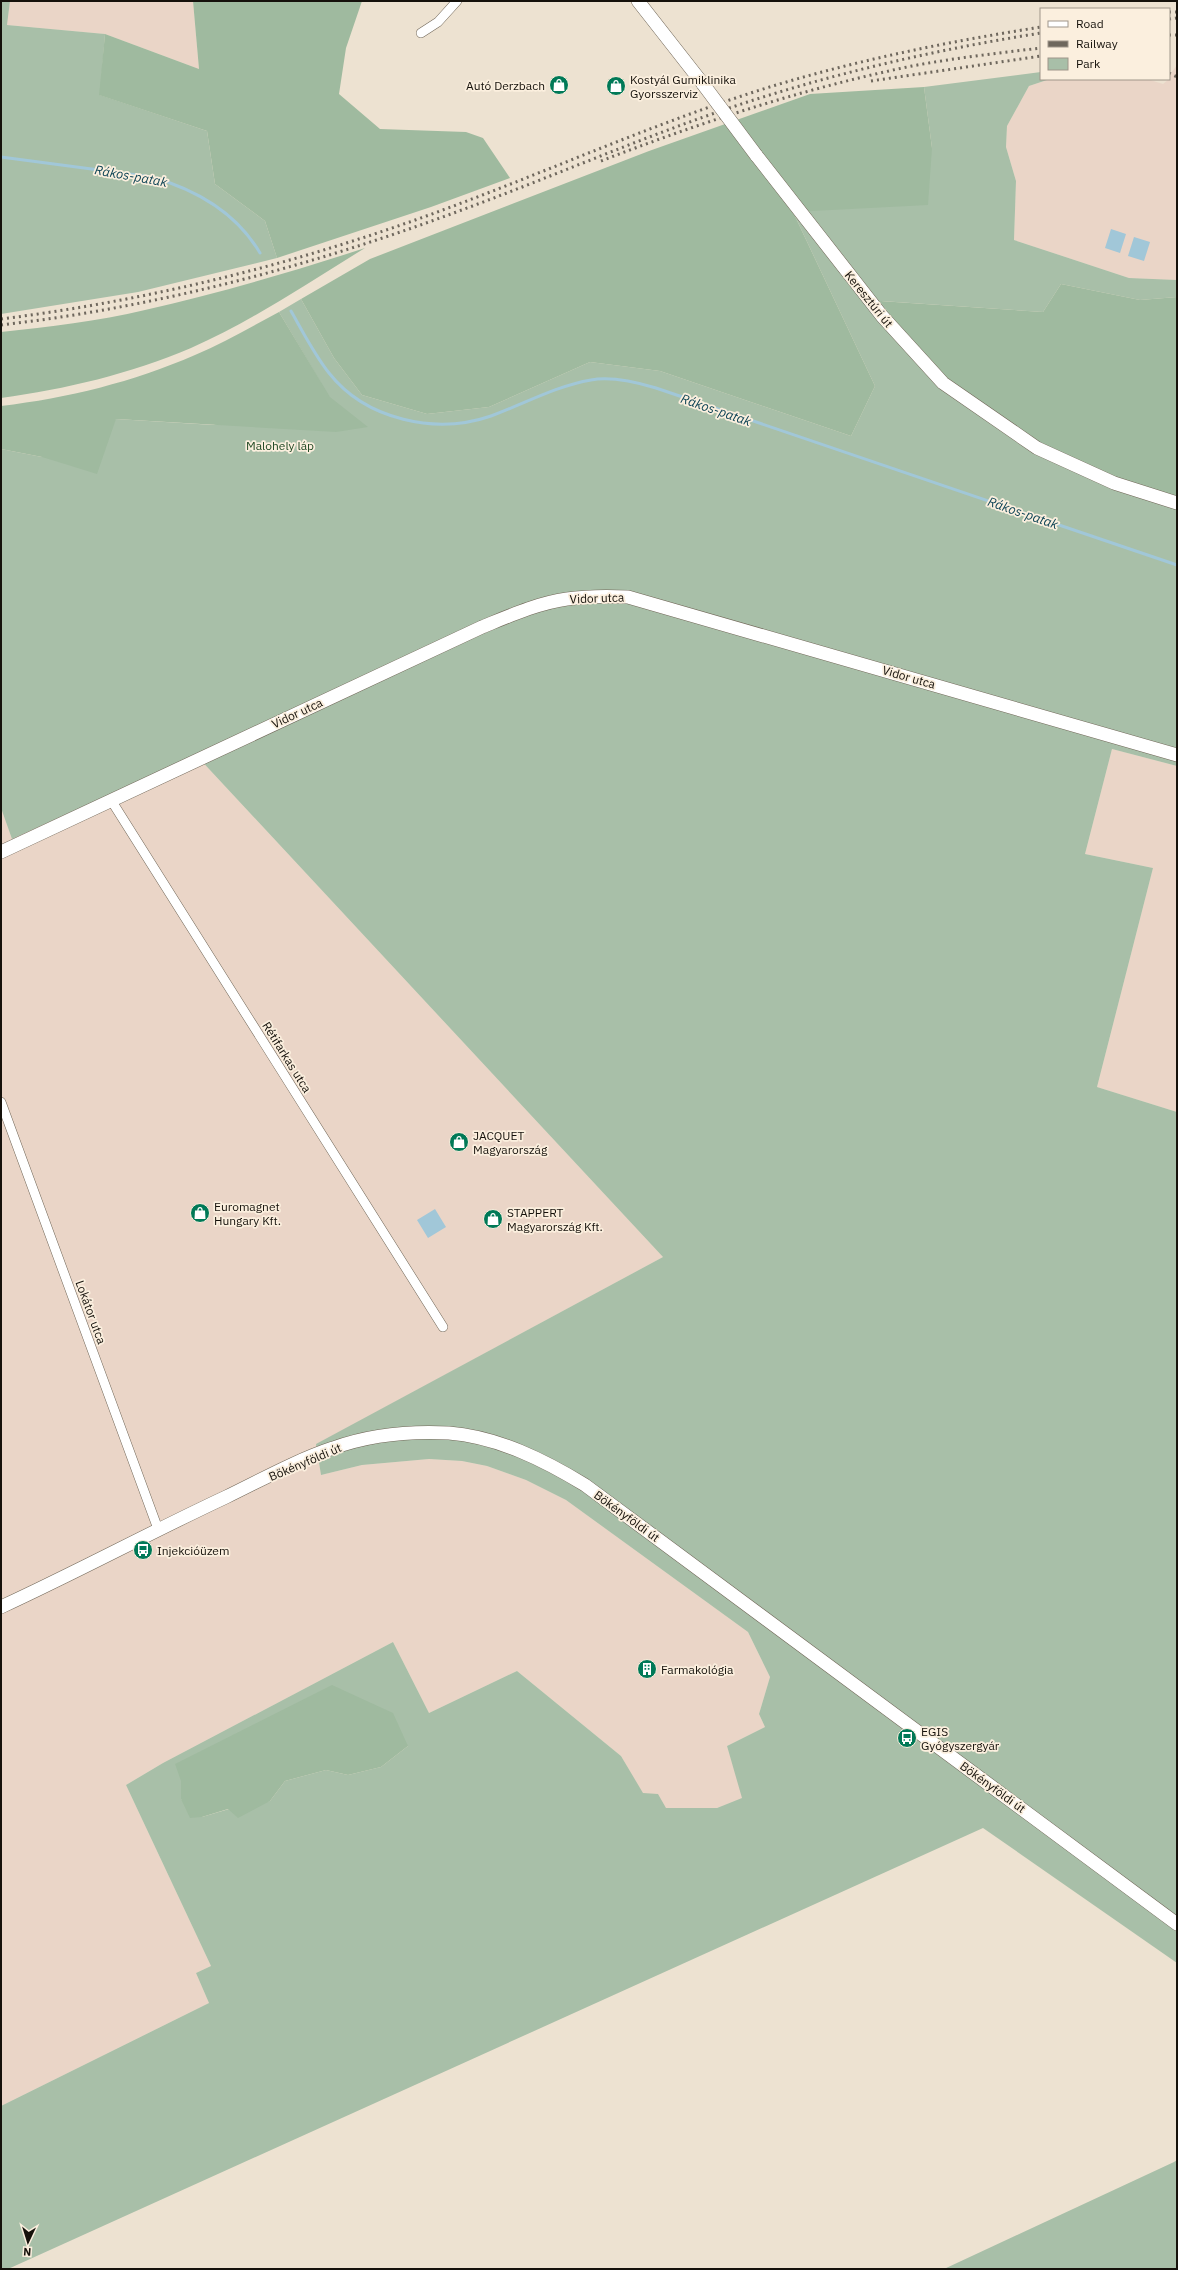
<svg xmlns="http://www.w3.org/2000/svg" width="1178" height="2270" viewBox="0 0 1178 2270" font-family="'IBM Plex Sans',sans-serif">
  <rect width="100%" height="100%" fill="#ede2d1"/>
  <!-- industrial -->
  <path fill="#ead5c7" d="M10 1H193L199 69 105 34 7 25Z
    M1177 65V280L1129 278 1014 240 1016 181 1006 147 1007 126 1029 86 1050 79H1147L1163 84 1169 79V76Z
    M1112 749 1177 766V1112L1097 1087 1153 868 1085 854Z
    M196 755 663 1257 317 1444 321 1475 362 1465 429 1459 462 1461 487 1466 526 1480 566 1500 748 1632 770 1677 759 1714 765 1727 727 1746 743 1798 717 1808H666L643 1794 621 1756 517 1671 429 1713 393 1642 163 1763 126 1785 211 1966 196 1973 209 2003 1 2106V808L12 839Z"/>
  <!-- green -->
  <path fill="#a8bfa8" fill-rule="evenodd" d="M1 1H10L7 25 105 34 100 95 207 131 215 184 265 221 277 258 138 292 1 314Z
    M1041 72V79H1050L1029 86 1007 126 1006 147 1016 181 1014 240 1129 278 1177 280V297L1140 300 1061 284 1043 312 881 301 1177 498V766L1112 749 1085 854 1153 868 1097 1087 1177 1112V1963L983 1828 8 2269H1V2106L209 2003 196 1973 211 1966 126 1785 163 1763 393 1642 429 1713 517 1671 621 1756 643 1793 658 1794 666 1808H717L742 1798 727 1746 765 1727 759 1714 770 1677 748 1632 566 1500 526 1480 487 1466 462 1461 429 1459 362 1465 321 1475 316 1444 663 1257 196 755 12 839 1 808V449L42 457 116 419 214 425 321 383 279 312 301 299 334 358 362 395 427 414 489 407 590 362 660 371 851 436 875 386 793 212 932 148 924 87ZM408 1746 381 1767 348 1775 326 1770 285 1781 270 1801 229 1809 202 1817 181 1799V1780Z
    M1177 2160V2269H944L1174 2162Z"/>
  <!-- forest -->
  <path fill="#9fba9f" d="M193 1H362L346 48 339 94 380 129 466 132 483 138 510 178 431 207 277 258 265 221 215 184 207 131 99 95 105 34 199 69Z
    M924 87 932 148 928 205 793 212 875 386 851 436 660 371 590 362 489 407 427 414 362 395 334 358 301 299 370 259 649 151 810 94Z
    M365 248C308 283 252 321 191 348 130 374 66 389 1 398V332C49 327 98 321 145 310 219 293 292 272 365 248Z
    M1061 284 1140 300 1177 297V498L1158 493 1040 446 936 371 880 301 1043 312Z
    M279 312 330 397 368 427 336 432 116 419 97 474 42 457 1 449V406C68 398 133 382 195 355 223 343 251 327 279 312Z
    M332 1685 393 1713 408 1746 381 1767 348 1775 326 1770 285 1781 270 1801 238 1818 228 1809 202 1817 190 1818 181 1799V1781L175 1764Z"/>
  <!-- water -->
  <path fill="#a1c7d8" d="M1111 229 1126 234 1120 253 1105 248Z
    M1134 237 1150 242 1144 261 1128 256Z
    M435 1209 446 1227 428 1238 417 1220Z"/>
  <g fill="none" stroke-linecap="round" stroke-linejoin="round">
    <!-- stream -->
    <path stroke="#a1c7d8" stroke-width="3" d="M1 157 152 177C197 190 236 212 260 253
      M291 311C303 332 314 354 329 373 366 420 436 435 491 416 524 404 556 386 591 380 612 376 636 382 656 388L1177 565"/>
    <defs>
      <path id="street" d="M421 33 438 22 457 1
        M111 800 443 1327
        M1 1102 158 1529"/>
      <path id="secondary" d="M638 1 703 84
        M756 155 882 316 943 383 1037 448 1114 483 1177 503
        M1 852 482 627C509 616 538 603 567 599 587 596 608 596 628 597L1177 755
        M1 1607C77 1572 151 1532 226 1497 261 1480 297 1460 333 1448 369 1435 411 1431 449 1433 498 1437 544 1460 585 1485L1177 1924"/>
    </defs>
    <!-- street casing -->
    <use href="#street" stroke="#716758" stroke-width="10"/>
    <!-- secondary casing -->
    <use href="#secondary" stroke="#716758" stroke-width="14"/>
    <!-- street -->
    <use href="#street" stroke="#fff" stroke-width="9"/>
    <!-- secondary -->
    <use href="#secondary" stroke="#fff" stroke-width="13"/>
    <!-- rail -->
    <path stroke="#6e675d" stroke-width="3" stroke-dasharray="2 4" stroke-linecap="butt" d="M1169 12H1177
      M1169 19 1177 18
      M1169 35H1177
      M1169 73 1177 77
      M871 81 1041 56
      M601 161C702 122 805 88 912 66 955 58 998 53 1041 48
      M1 319C144 301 283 267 418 219 533 178 644 127 760 90 852 61 946 42 1041 27
      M1 325C158 307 311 266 459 211 560 174 658 130 760 98 852 69 946 48 1041 33"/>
    <defs>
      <path id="secondary-bridge" d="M703 84 756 155"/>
    </defs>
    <!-- secondary-bridge casing -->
    <use href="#secondary-bridge" stroke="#716758" stroke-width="14" stroke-linecap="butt"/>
    <!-- secondary-bridge -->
    <use href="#secondary-bridge" stroke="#fff" stroke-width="13"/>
  </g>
  <!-- icons -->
  <defs>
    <symbol id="shop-disc" viewBox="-11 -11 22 22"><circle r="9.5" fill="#007957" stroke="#fbefde"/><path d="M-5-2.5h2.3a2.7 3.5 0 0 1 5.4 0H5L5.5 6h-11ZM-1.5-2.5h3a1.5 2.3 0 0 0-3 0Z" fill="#fff"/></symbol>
    <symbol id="bus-disc" viewBox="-11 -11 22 22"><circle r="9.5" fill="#007957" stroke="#fbefde"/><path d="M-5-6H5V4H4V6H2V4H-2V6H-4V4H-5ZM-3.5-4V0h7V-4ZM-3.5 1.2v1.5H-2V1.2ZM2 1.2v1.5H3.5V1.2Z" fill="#fff"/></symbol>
    <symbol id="building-disc" viewBox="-11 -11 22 22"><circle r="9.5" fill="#007957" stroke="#fbefde"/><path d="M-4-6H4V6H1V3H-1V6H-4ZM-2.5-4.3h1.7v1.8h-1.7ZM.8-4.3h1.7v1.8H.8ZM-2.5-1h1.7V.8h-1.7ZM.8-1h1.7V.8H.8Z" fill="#fff"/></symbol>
  </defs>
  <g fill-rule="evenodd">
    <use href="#shop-disc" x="548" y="74" width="22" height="22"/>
    <use href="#shop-disc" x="605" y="75" width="22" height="22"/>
    <use href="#shop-disc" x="448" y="1131" width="22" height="22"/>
    <use href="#shop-disc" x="189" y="1202" width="22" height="22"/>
    <use href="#shop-disc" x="482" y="1208" width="22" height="22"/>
    <use href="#bus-disc" x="132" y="1539" width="22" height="22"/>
    <use href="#building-disc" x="636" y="1658" width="22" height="22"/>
    <use href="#bus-disc" x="896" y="1727" width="22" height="22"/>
  </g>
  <g text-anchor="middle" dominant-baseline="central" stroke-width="3.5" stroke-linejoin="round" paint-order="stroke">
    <!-- poi labels -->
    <g font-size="12" fill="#15110b" stroke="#fbefde" text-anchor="start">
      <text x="630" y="79">Kostyál Gumiklinika<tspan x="630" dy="14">Gyorsszerviz</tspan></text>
      <text x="545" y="85" text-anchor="end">Autó Derzbach</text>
      <text x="473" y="1135">JACQUET<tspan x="473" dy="14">Magyarország</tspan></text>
      <text x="214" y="1206">Euromagnet<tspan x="214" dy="14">Hungary Kft.</tspan></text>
      <text x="507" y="1212">STAPPERT<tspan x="507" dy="14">Magyarország Kft.</tspan></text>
      <text x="157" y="1550">Injekcióüzem</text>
      <text x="661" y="1669">Farmakológia</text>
      <text x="921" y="1731">EGIS<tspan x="921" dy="14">Gyógyszergyár</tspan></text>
    </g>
    <!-- street labels -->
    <g font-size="12" fill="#15110b" stroke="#fbefde">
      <text transform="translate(869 299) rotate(51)">Keresztúri út</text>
      <text transform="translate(597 598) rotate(-2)">Vidor utca</text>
      <text transform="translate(909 677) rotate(16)">Vidor utca</text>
      <text transform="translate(297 713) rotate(-25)">Vidor utca</text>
      <text transform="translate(287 1057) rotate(58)">Rétifarkas utca</text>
      <text transform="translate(91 1312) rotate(70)">Lokátor utca</text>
      <text transform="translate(305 1462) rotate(-23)">Bökényföldi út</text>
      <text transform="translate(627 1516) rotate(36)">Bökényföldi út</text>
      <text transform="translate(993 1787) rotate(36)">Bökényföldi út</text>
    </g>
    <!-- park labels -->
    <g font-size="12" fill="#204823" stroke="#fbefde">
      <text x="280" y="445">Malohely láp</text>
    </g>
    <!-- water labels -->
    <g font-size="13" font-style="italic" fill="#0d4355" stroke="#fbefde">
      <text transform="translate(131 176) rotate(10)">Rákos-patak</text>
      <text transform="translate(716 410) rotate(19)">Rákos-patak</text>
      <text transform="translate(1023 513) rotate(19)">Rákos-patak</text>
    </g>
  </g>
  <!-- border -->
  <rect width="1178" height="2270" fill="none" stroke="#15110b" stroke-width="4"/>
  <!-- legend -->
  <rect x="1040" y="8" width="130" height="72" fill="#fbefde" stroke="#9f968a"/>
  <rect x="1048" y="21" width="20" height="6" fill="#ffffff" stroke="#9f968a"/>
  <text x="1076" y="28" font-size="12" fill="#15110b">Road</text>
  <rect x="1048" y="41" width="20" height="6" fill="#6e675d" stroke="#9f968a"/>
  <text x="1076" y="48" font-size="12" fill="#15110b">Railway</text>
  <rect x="1048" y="58" width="20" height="12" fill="#a8bfa8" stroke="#9f968a"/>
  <text x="1076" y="68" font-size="12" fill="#15110b">Park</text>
  <!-- north arrow -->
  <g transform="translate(28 2242) rotate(184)" stroke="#fbefde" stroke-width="3" paint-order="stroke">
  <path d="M0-3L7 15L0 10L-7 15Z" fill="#15110b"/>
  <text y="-6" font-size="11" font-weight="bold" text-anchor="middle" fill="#15110b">N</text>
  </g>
</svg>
